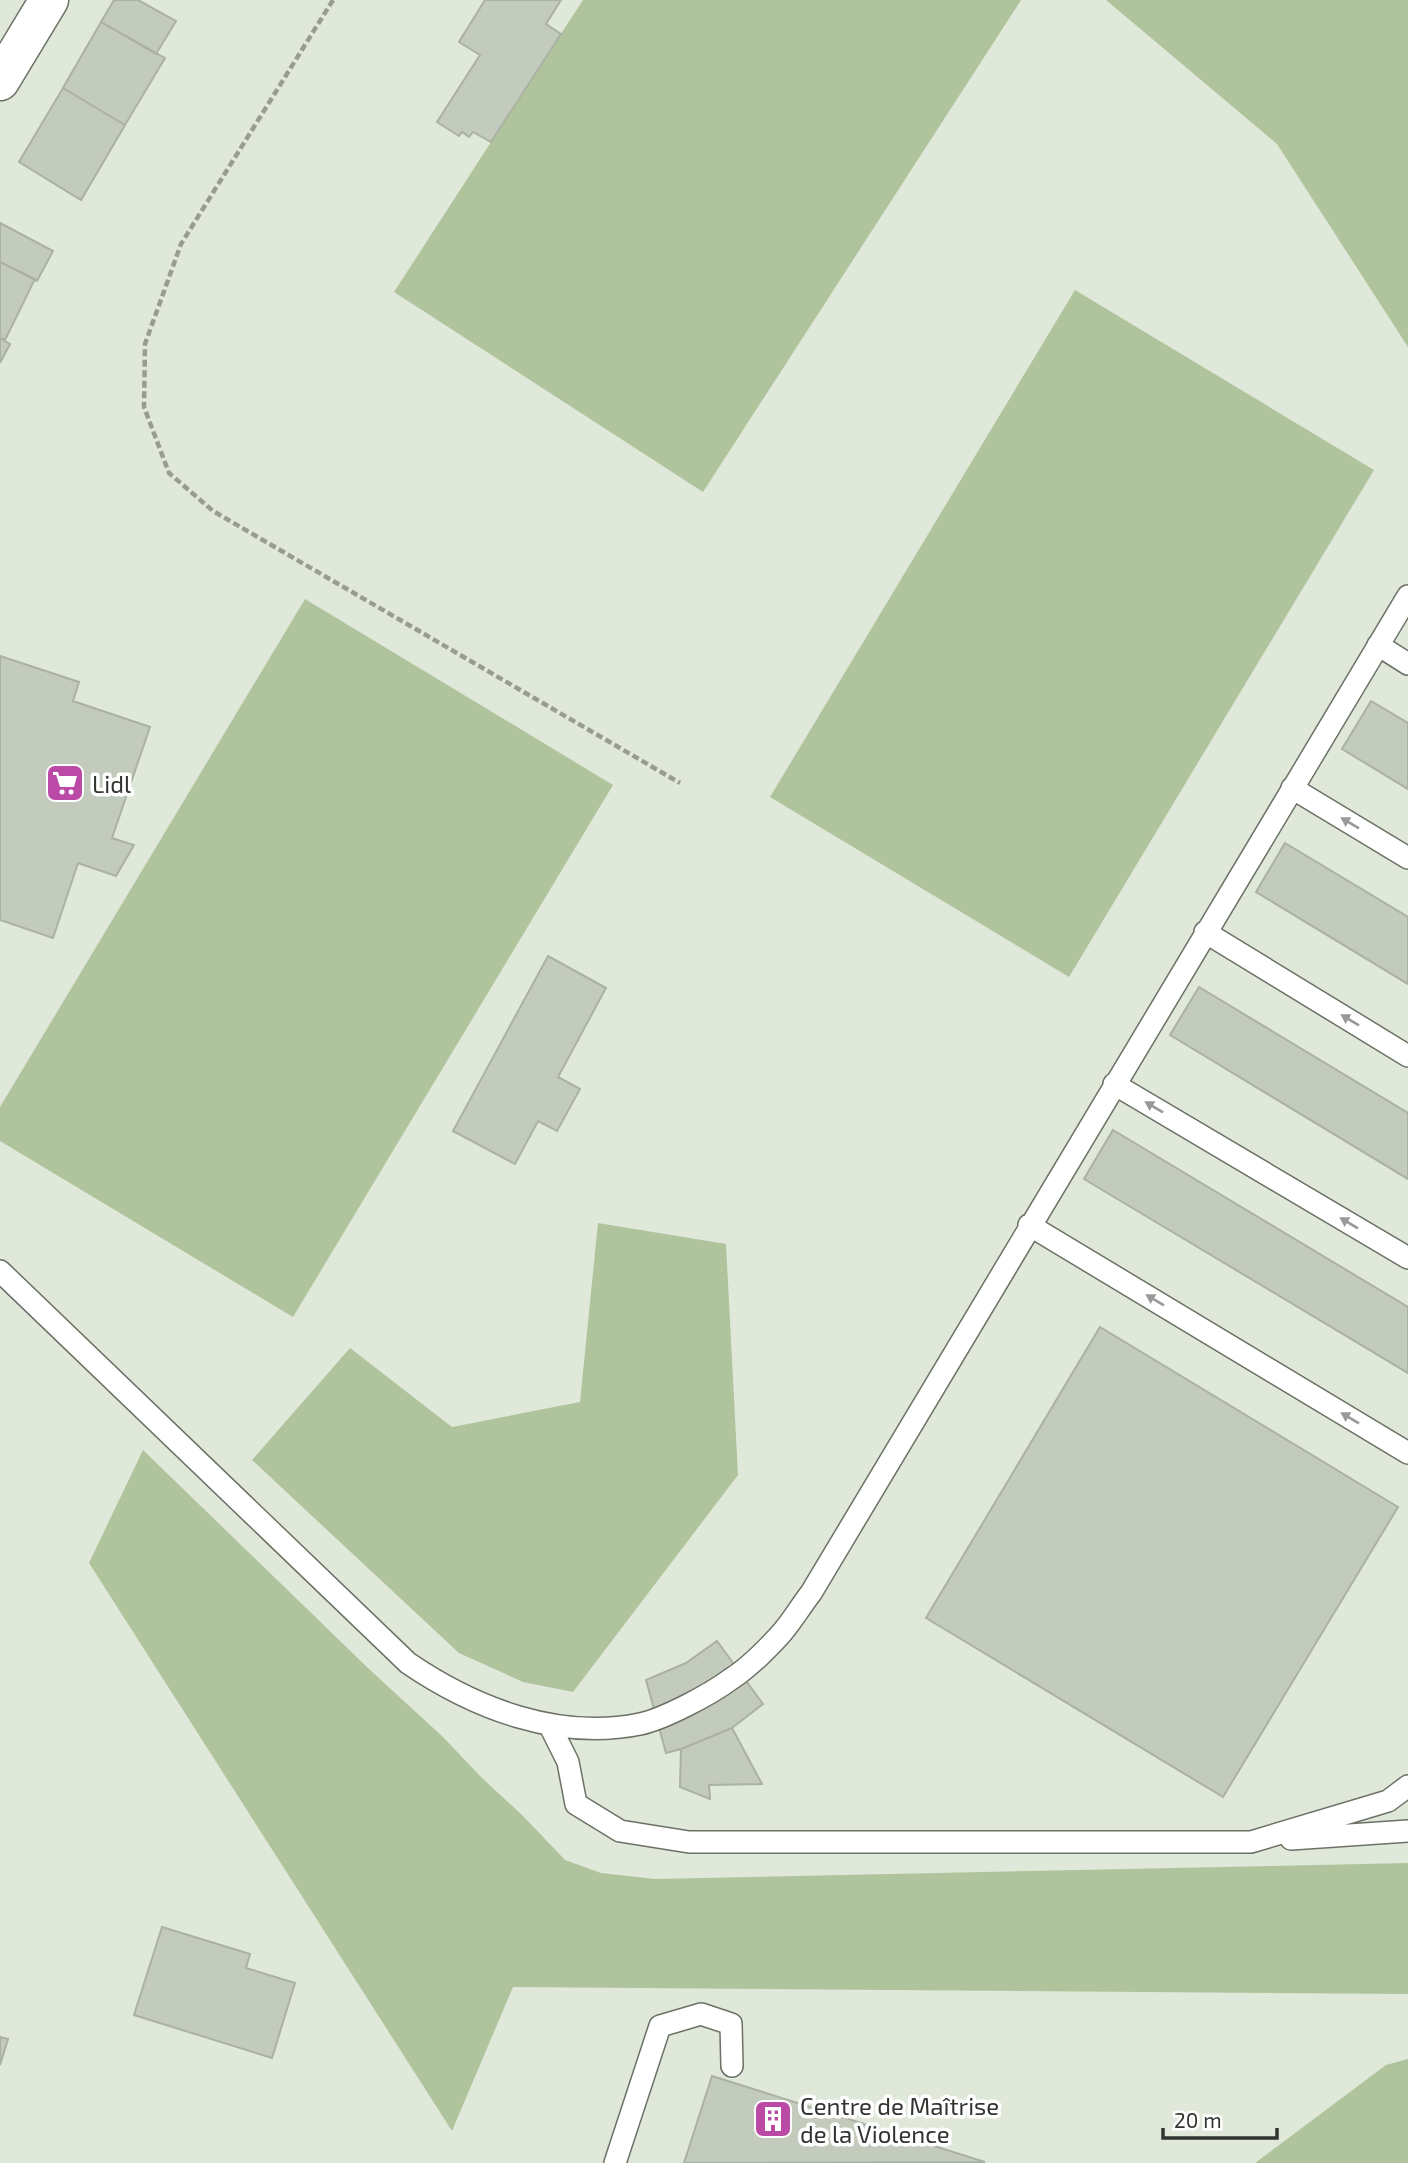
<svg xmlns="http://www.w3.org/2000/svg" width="1408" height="2163" viewBox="0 0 1408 2163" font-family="'Exo 2',sans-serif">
  <rect width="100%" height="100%" fill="#dfe8d9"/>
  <!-- green -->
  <path fill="#afc49d" d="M583 0H1021L703 492 394 292Z
    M1106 0H1408V347L1277 144Z
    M1075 290 1374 470 1069 977 770 797Z
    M305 599 613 785 293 1317 0 1141V1107Z
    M598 1223 726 1244 738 1475 573 1692 523 1682 459 1653 252 1460 350 1348 452 1427 580 1402Z
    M143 1450 369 1669 443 1737 482 1778 523 1816 565 1860 601 1873 655 1879 1408 1863V1994L513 1987 452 2131 89 1563Z
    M1408 2059V2163H1255L1386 2065Z"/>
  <!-- building -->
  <path fill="#c3cbbd" stroke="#aab2a4" stroke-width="2" d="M114 0H138L176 21 156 54 101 22Z
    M485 0H561L546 24 561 34 491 142 473 132 469 137 462 132 459 136 437 122 480 55 459 42Z
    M101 22 165 58 125 125 63 88Z
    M63 88 125 125 81 200 19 162Z
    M0 223 53 251 37 281 0 262Z
    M0 262 35 279 5 340 0 338Z
    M0 338 10 344 0 363Z
    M0 656 79 682 73 701 150 727 112 838 134 845 116 876 78 863 53 938 0 920Z
    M1371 701 1408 723V789L1342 749Z
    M1285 843 1408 917V984L1256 892Z
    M548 956 606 988 558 1077 580 1089 557 1131 538 1121 515 1164 453 1131Z
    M1199 987 1408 1113V1179L1170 1035Z
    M1113 1130 1408 1307V1373L1084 1179Z
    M1100 1327 1398 1507 1223 1797 926 1618Z
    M717 1641 763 1704 732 1728 681 1749 666 1753 646 1680 686 1663Z
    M732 1728 762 1784 709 1785 710 1799 680 1787 681 1749Z
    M162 1927 250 1954 246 1968 295 1983 272 2058 134 2015Z
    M0 2037 8 2039 0 2065Z
    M712 2076 985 2162 684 2163Z"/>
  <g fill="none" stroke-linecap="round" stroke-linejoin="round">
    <defs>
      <path id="service" d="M1378 645 1408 664
        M1292 788 1408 858
        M1205 932 1408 1056
        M1114 1084 1408 1258
        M1029 1225 1408 1453
        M0 1271 408 1663C474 1708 558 1741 640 1724 664 1719 711 1694 731 1679 747 1669 766 1650 779 1636 791 1623 800 1607 811 1593L1408 596
        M549 1724 568 1762 576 1804 620 1831 689 1842H1251L1388 1801 1408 1786
        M1291 1839 1408 1831
        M615 2163 660 2026 701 2014 731 2024 732 2066"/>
      <path id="primary" d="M0 81 49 0"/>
    </defs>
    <!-- service casing -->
    <use href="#service" stroke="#6b7265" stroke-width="24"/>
    <!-- primary casing -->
    <use href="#primary" stroke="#6b7265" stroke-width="41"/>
    <!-- path -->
    <path stroke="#979d92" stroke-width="4.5" stroke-dasharray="7 3.5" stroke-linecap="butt" d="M333 0 181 244 145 344 144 407 169 473 213 511 680 783"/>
    <!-- service -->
    <use href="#service" stroke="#fff" stroke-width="21"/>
    <!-- primary -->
    <use href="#primary" stroke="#fff" stroke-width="38"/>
  </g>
  <!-- one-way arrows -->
  <defs><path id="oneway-solid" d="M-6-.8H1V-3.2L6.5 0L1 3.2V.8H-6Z" transform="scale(1.75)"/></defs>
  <g fill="#989a97">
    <use href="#oneway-solid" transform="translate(1350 823) rotate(-149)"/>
    <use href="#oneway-solid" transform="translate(1350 1020) rotate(-149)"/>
    <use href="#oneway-solid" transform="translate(1154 1107) rotate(-149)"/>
    <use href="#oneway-solid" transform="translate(1349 1223) rotate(-149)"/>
    <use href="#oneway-solid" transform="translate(1155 1300) rotate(-149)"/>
    <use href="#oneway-solid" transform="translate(1350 1418) rotate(-149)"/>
  </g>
  <!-- icons -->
  <defs>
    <symbol id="supermarket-square" viewBox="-11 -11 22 22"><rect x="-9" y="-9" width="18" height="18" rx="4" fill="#bb4aa6" stroke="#fff"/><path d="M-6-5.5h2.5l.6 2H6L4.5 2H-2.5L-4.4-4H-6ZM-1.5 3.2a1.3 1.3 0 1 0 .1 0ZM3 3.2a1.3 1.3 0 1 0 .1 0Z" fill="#fff"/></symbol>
    <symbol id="building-square" viewBox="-11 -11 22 22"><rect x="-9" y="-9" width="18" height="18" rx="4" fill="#bb4aa6" stroke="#fff"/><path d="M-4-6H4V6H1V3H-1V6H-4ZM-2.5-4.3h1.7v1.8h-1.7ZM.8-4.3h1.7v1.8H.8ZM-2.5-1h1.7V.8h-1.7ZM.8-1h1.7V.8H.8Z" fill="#fff"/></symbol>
  </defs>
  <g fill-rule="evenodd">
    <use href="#supermarket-square" x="43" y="761" width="44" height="44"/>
    <use href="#building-square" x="751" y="2097" width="44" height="44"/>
  </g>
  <g text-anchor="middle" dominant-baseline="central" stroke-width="7" stroke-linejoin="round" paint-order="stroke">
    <!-- poi labels -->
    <g font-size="24" fill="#31342f" stroke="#fff" text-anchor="start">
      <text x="92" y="783">Lidl</text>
      <text x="800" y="2105">Centre de Maîtrise<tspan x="800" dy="28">de la Violence</tspan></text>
    </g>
  </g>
  <!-- scale -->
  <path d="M1163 2128v10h114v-10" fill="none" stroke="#31342f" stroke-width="3.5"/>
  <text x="1174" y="2128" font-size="21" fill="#31342f" stroke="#ffffff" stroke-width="5" paint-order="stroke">20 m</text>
</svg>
